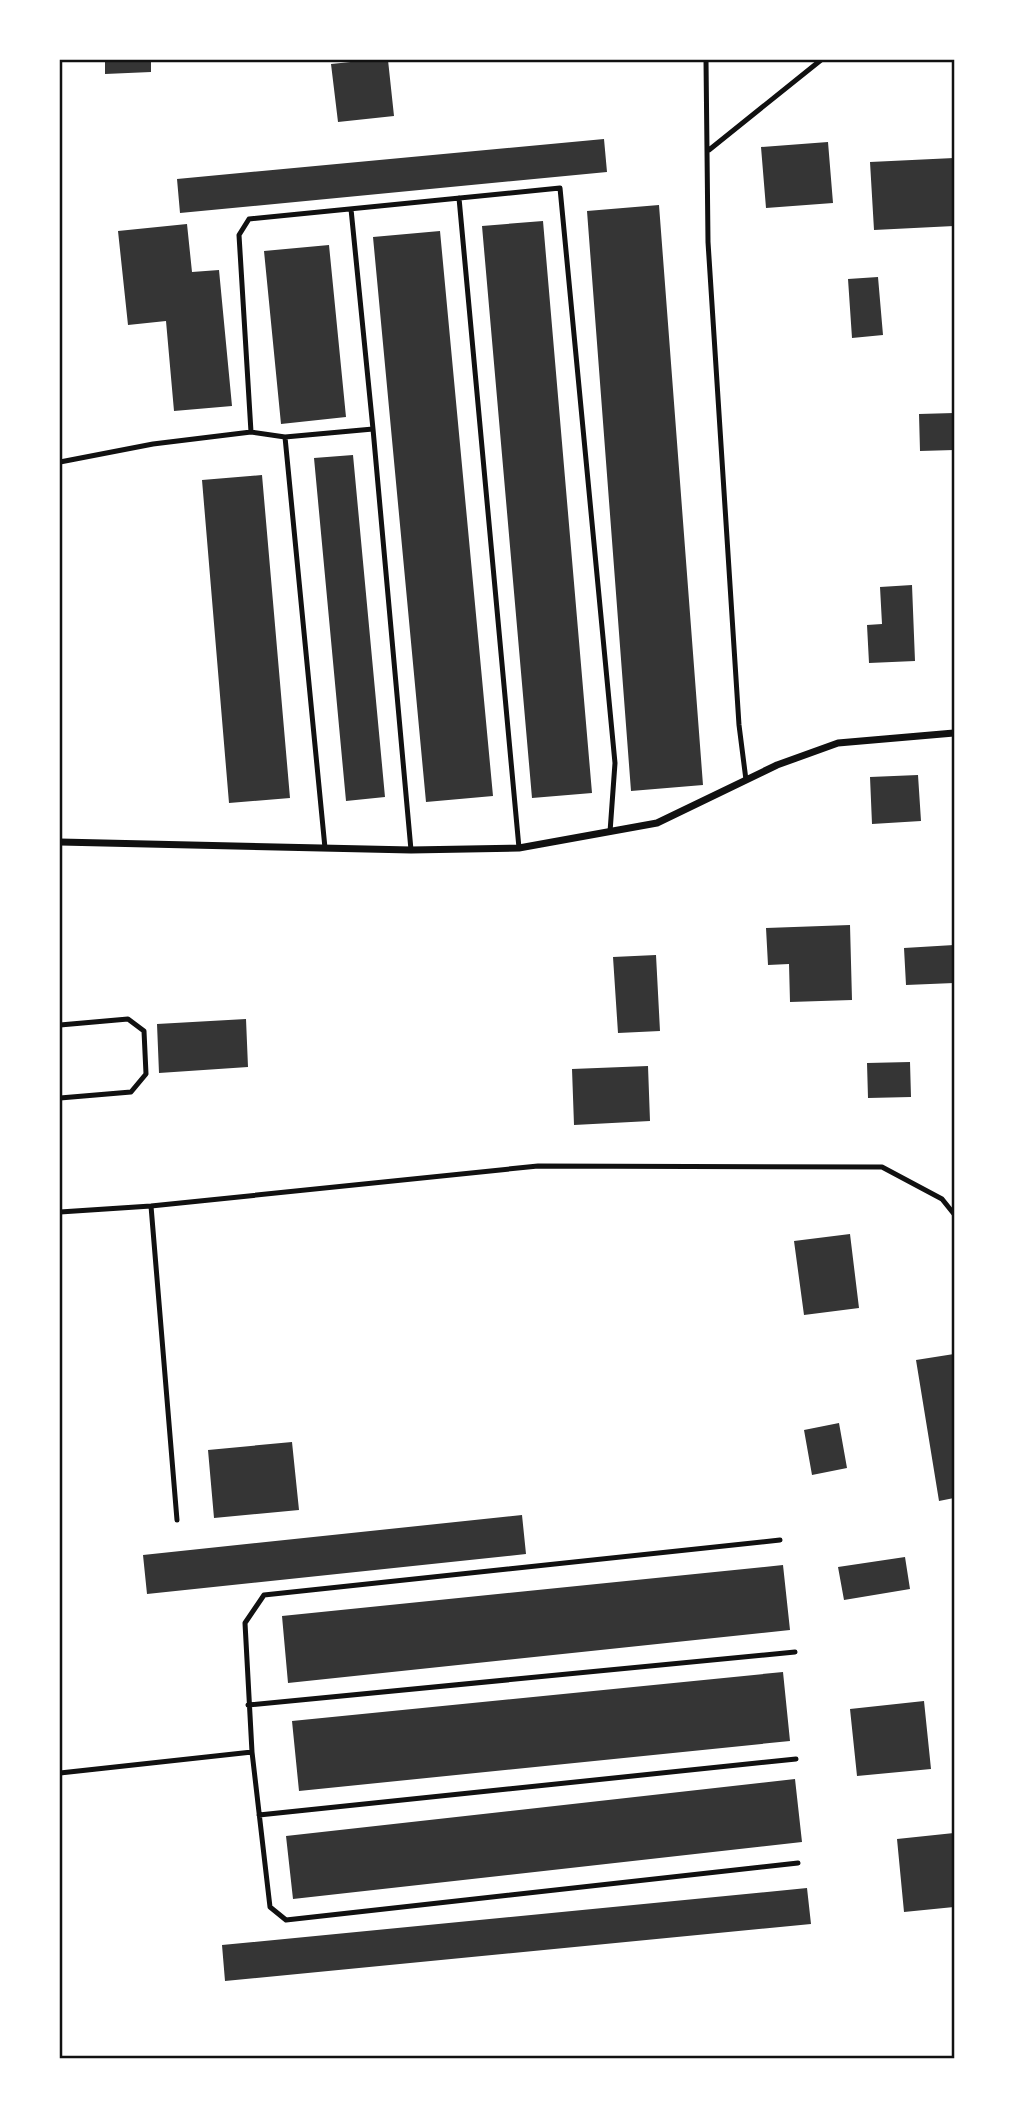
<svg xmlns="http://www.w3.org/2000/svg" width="1014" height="2118" viewBox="0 0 1014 2118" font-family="Overpass,sans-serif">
  <rect width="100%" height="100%" fill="#fff"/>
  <!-- building -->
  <path fill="#353535" d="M105 60H151V72L105 74Z
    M370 60H388L394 116 338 122 331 64Z
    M604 139 607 172 180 213 177 179Z
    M828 142 833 203 766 208 761 147Z
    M954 158V226L874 230 870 162Z
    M659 205 703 785 631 791 587 211Z
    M543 221 592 793 532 798 482 226Z
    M187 224 192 272 219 270 232 406 174 411 166 321 128 325 118 231Z
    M440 231 493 796 426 802 373 237Z
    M329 245 346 417 281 424 264 251Z
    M878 277 883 335 852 338 848 279Z
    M954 413V450L920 451 919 414Z
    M353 455 385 797 346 801 314 458Z
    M262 475 290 798 229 803 202 480Z
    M912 585 915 661 869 663 867 625 882 624 880 587Z
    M918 775 921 821 872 824 870 777Z
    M850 925 852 1000 790 1002 789 964 768 965 766 928Z
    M954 945V983L906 985 904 948Z
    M656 955 660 1031 618 1033 613 957Z
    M246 1019 248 1067 159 1073 157 1024Z
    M910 1062 911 1097 868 1098 867 1063Z
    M648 1066 650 1121 574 1125 572 1069Z
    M850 1234 859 1308 804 1315 794 1241Z
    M954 1354V1498L939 1501 916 1360Z
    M839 1423 847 1468 812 1475 804 1430Z
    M292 1442 299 1510 214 1518 208 1450Z
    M522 1515 526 1554 147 1594 143 1555Z
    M905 1557 910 1589 844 1600 838 1567Z
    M783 1565 790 1630 288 1683 282 1616Z
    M783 1672 790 1741 299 1791 292 1721Z
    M924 1701 931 1769 857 1776 850 1709Z
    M795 1779 802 1842 293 1899 286 1836Z
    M954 1833V1907L904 1912 897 1839Z
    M807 1888 811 1924 225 1981 222 1945Z"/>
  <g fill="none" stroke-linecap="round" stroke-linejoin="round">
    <!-- service -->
    <path stroke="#111" stroke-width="5" d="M706 60 708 242 739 725 746 780
      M709 150 821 60
      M459 198 519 848
      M373 429 411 850
      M251 432 285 437 373 429 351 209
      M285 437 325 848
      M60 462 153 444 251 432 239 235 249 219 560 188 615 763 610 832
      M60 1025 128 1019 144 1031 146 1074 131 1092 60 1098
      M151 1206 177 1520
      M60 1212 151 1206 538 1166 882 1167 942 1199 954 1214
      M248 1705 795 1652
      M252 1752 245 1623 264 1595 780 1540
      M60 1773 252 1752 270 1907 286 1920 798 1863
      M259 1815 796 1759"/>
    <!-- minor -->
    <path stroke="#111" stroke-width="7" d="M60 842 411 850 519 848 657 823 777 765 838 743 954 733"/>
  </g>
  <!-- border -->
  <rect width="1014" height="2118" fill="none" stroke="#ffffff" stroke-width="122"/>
  <rect x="61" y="61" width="892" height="1996" fill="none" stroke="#111" stroke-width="2.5"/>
</svg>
